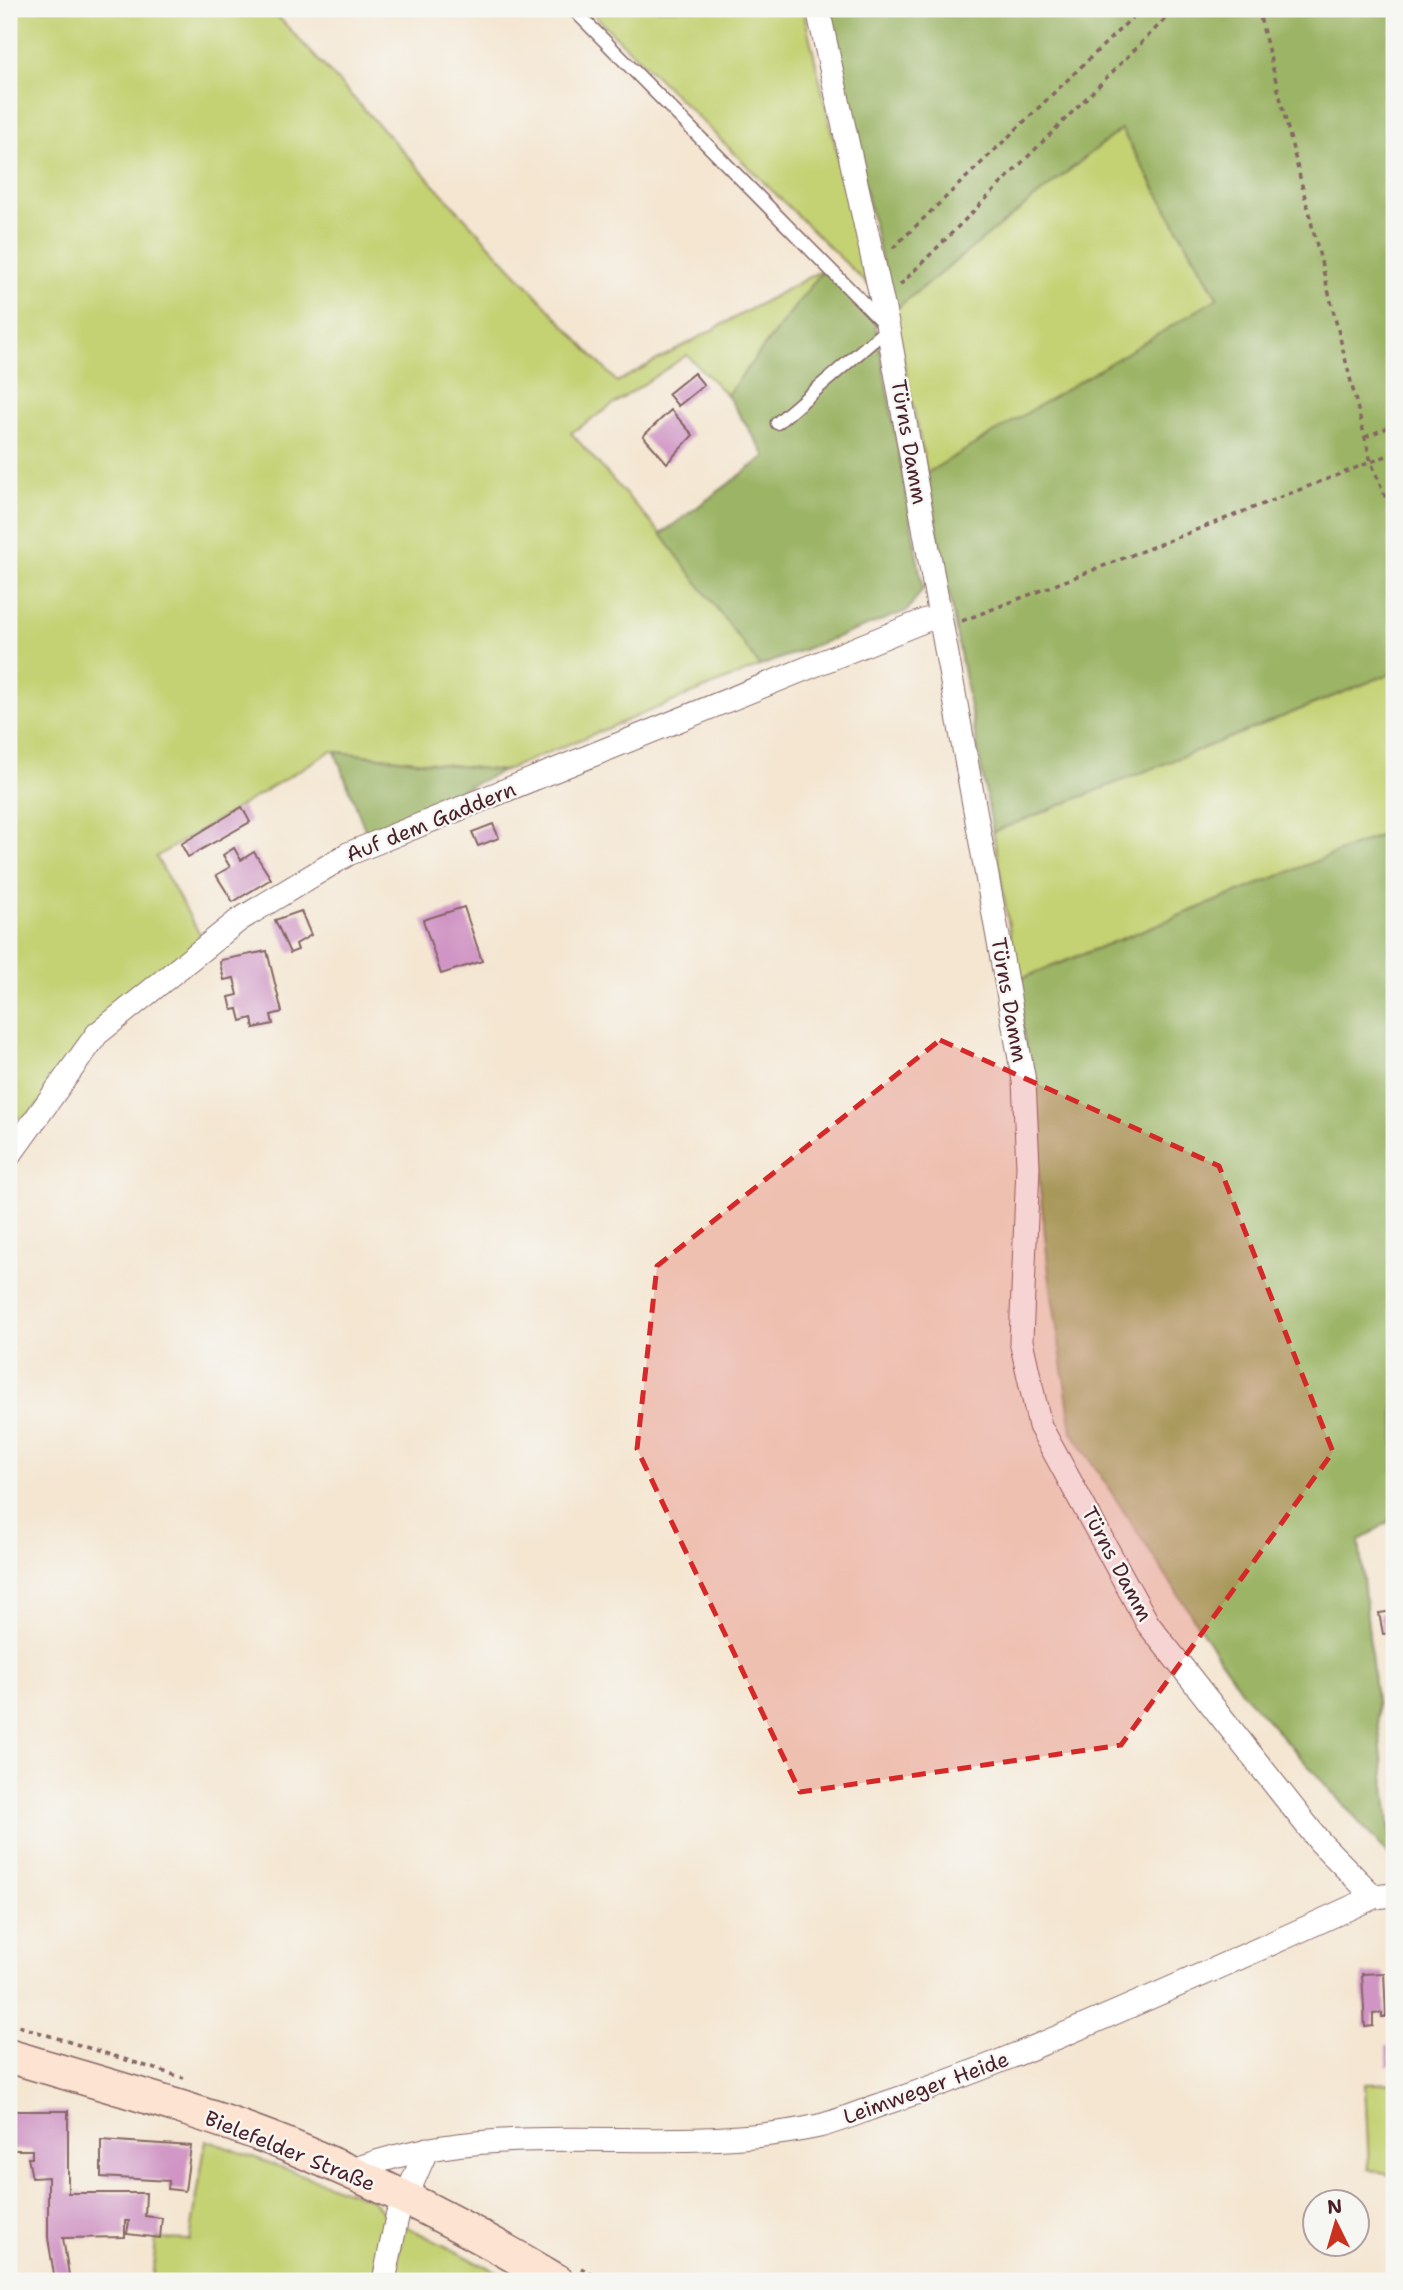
<svg xmlns="http://www.w3.org/2000/svg" width="1403" height="2290" viewBox="0 0 1403 2290" font-family="'Shantell Sans',sans-serif">
  <rect width="100%" height="100%" fill="#f6f6f2"/>
  <filter id="ink" filterUnits="userSpaceOnUse"><feTurbulence type="fractalNoise" baseFrequency=".0143" numOctaves="2"/><feDisplacementMap in="SourceGraphic" scale="14" xChannelSelector="R" yChannelSelector="G"/><feConvolveMatrix kernelMatrix="1 2 1 2 8 2 1 2 1" color-interpolation-filters="sRGB"/></filter>
  <filter id="wash" filterUnits="userSpaceOnUse"><feTurbulence type="fractalNoise" baseFrequency=".00686" numOctaves="4" result="noise"/><feDisplacementMap in="SourceGraphic" scale="28" xChannelSelector="R" yChannelSelector="G"/><feGaussianBlur stdDeviation="1.57" result="paint"/><feColorMatrix in="noise" values="0 0 0 0 0 0 0 0 0 0 0 0 0 0 0 0 0 1.4 0 .05"/><feComposite in="paint" operator="in"/></filter>
  <g filter="url(#wash)">
    <rect width="100%" height="100%" fill="#f4e6d1"/>
    <!-- green -->
    <path fill="#c4d273" stroke="#87784f" stroke-width="2" d="M9 9H271L617 382 824 269 727 395 687 355 571 433 661 534 760 666 503 771 331 751 156 857 203 940 26 1117 14 1118 9 1114Z
      M588 9H803L868 285Z
      M1121 129 1218 299 927 473 893 311Z
      M1394 672V830L1018 980 993 832Z
      M1394 2083V2177L1369 2169 1365 2084Z
      M206 2140 372 2200 386 2215 375 2281H152L156 2239 190 2240Z
      M403 2225 515 2281H394Z"/>
    <!-- forest -->
    <path fill="#9bb465" stroke="#726a48" stroke-width="2" d="M825 9H1394V672L993 832 927 473 1218 298 1121 129 893 311Z
      M824 269 875 321 923 589 907 611 760 666 661 534 766 456 727 395Z
      M335 752 503 771 366 832Z
      M1394 830V1518L1359 1541 1393 1860 1241 1691 1072 1432 1049 1274 1018 980Z"/>
    <g id="blocks">
      <!-- building -->
      <path fill="#d095c5" d="M694 373 704 385 678 406 668 394Z
        M671 410 693 435 667 463 643 436Z
        M242 807 250 822 188 857 181 844Z
        M493 824 499 838 478 846 472 832Z
        M234 848 241 860 254 852 271 879 233 902 216 875 230 867 223 855Z
        M464 907 482 961 441 974 423 920Z
        M301 911 311 935 296 944 298 950 290 953 275 920Z
        M267 951 282 1012 271 1015 273 1024 254 1028 252 1018 241 1021 238 1009 232 1010 229 997 238 995 234 978 224 980 220 963 221 960Z
        M1394 1611V1633L1383 1634 1379 1613Z
        M1384 1973 1386 2017H1382V2013L1373 2014V2026L1365 2027 1362 1974Z
        M1394 2045V2066H1386V2046Z
        M9 2111H68V2193H146L145 2216 162 2218 160 2238 127 2234 129 2221H125V2237L63 2238 70 2281H55L48 2238V2177L32 2178 28 2158H32V2150H9Z
        M101 2140 191 2146 185 2191 168 2189 169 2181 101 2177Z"/>
    </g>
  </g>
  <g filter="url(#ink)">
    <use href="#blocks" fill-opacity="0" stroke="#866565" stroke-width="2"/>
    <g fill="none" stroke-linecap="round" stroke-linejoin="round">
      <defs>
        <path id="lane" d="M573 9 888 328 777 423"/>
        <path id="street" d="M818 9 888 328 1024 1081 1028 1166 1021 1341 1040 1426 1148 1624 1320 1842 1374 1897
          M9 1156 97 1034 239 920 348 854 926 620 940 618
          M348 2172C498 2112 663 2160 819 2126 839 2121 860 2112 880 2105 932 2088 982 2069 1032 2048 1147 2000 1260 1949 1374 1897L1394 1895
          M384 2281 397 2217 427 2149"/>
        <path id="secondary" d="M9 2056C102 2084 197 2109 287 2145 381 2183 471 2229 557 2281"/>
      </defs>
      <!-- lane casing -->
      <use href="#lane" stroke="#866565" stroke-width="15"/>
      <!-- street casing -->
      <use href="#street" stroke="#866565" stroke-width="25"/>
      <!-- secondary casing -->
      <use href="#secondary" stroke="#866565" stroke-width="36"/>
      <!-- path -->
      <path stroke="#866565" stroke-width="3.5" stroke-dasharray="5 5" stroke-linecap="butt" d="M1258 9 1371 462 1394 518
        M893 248 1141 9
        M900 285 1175 9
        M1365 437 1394 425
        M962 621 1394 453
        M9 2023 184 2078
        M581 2268 603 2281"/>
      <!-- lane -->
      <use href="#lane" stroke="#fff" stroke-width="12"/>
      <!-- street -->
      <use href="#street" stroke="#fff" stroke-width="23"/>
      <!-- secondary -->
      <use href="#secondary" stroke="#fde3d1" stroke-width="33"/>
    </g>
  </g>
  <!-- marked area -->
  <path fill="#d62828" fill-opacity="0.2" stroke="#d62828" stroke-width="5" stroke-dasharray="14 9" stroke-linejoin="round" d="M940 1040 1219 1166 1333 1452 1121 1745 800 1792 637 1449 657 1266Z"/>
  <g text-anchor="middle" dominant-baseline="central" stroke-width="5" stroke-linejoin="round" paint-order="stroke">
    <!-- street labels -->
    <g font-size="21" fill="#4a1f2b" stroke="#f6f6f2">
      <text transform="translate(909 442) rotate(80)">Türns Damm</text>
      <text transform="translate(431 822) rotate(-22)">Auf dem Gaddern</text>
      <text transform="translate(1009 1000) rotate(80)">Türns Damm</text>
      <text transform="translate(1117 1564) rotate(62)">Türns Damm</text>
      <text transform="translate(926 2088) rotate(-20)">Leimweger Heide</text>
      <text transform="translate(290 2151) rotate(22)">Bielefelder Straße</text>
    </g>
  </g>
  <!-- margin -->
  <rect width="1403" height="2290" fill="none" stroke="#f6f6f2" stroke-width="35"/>
  <!-- north arrow -->
  <g transform="translate(1336 2223) rotate(355)"><circle r="33" fill="#f6f6f2" stroke="#b1a0a2" stroke-width="2"/>
  <path d="M0-5L12 26L0 18L-12 26Z" fill="#c8321e"/>
  <text y="-10" font-size="19" font-weight="bold" text-anchor="middle" fill="#4a1f2b">N</text>
  </g>
</svg>
